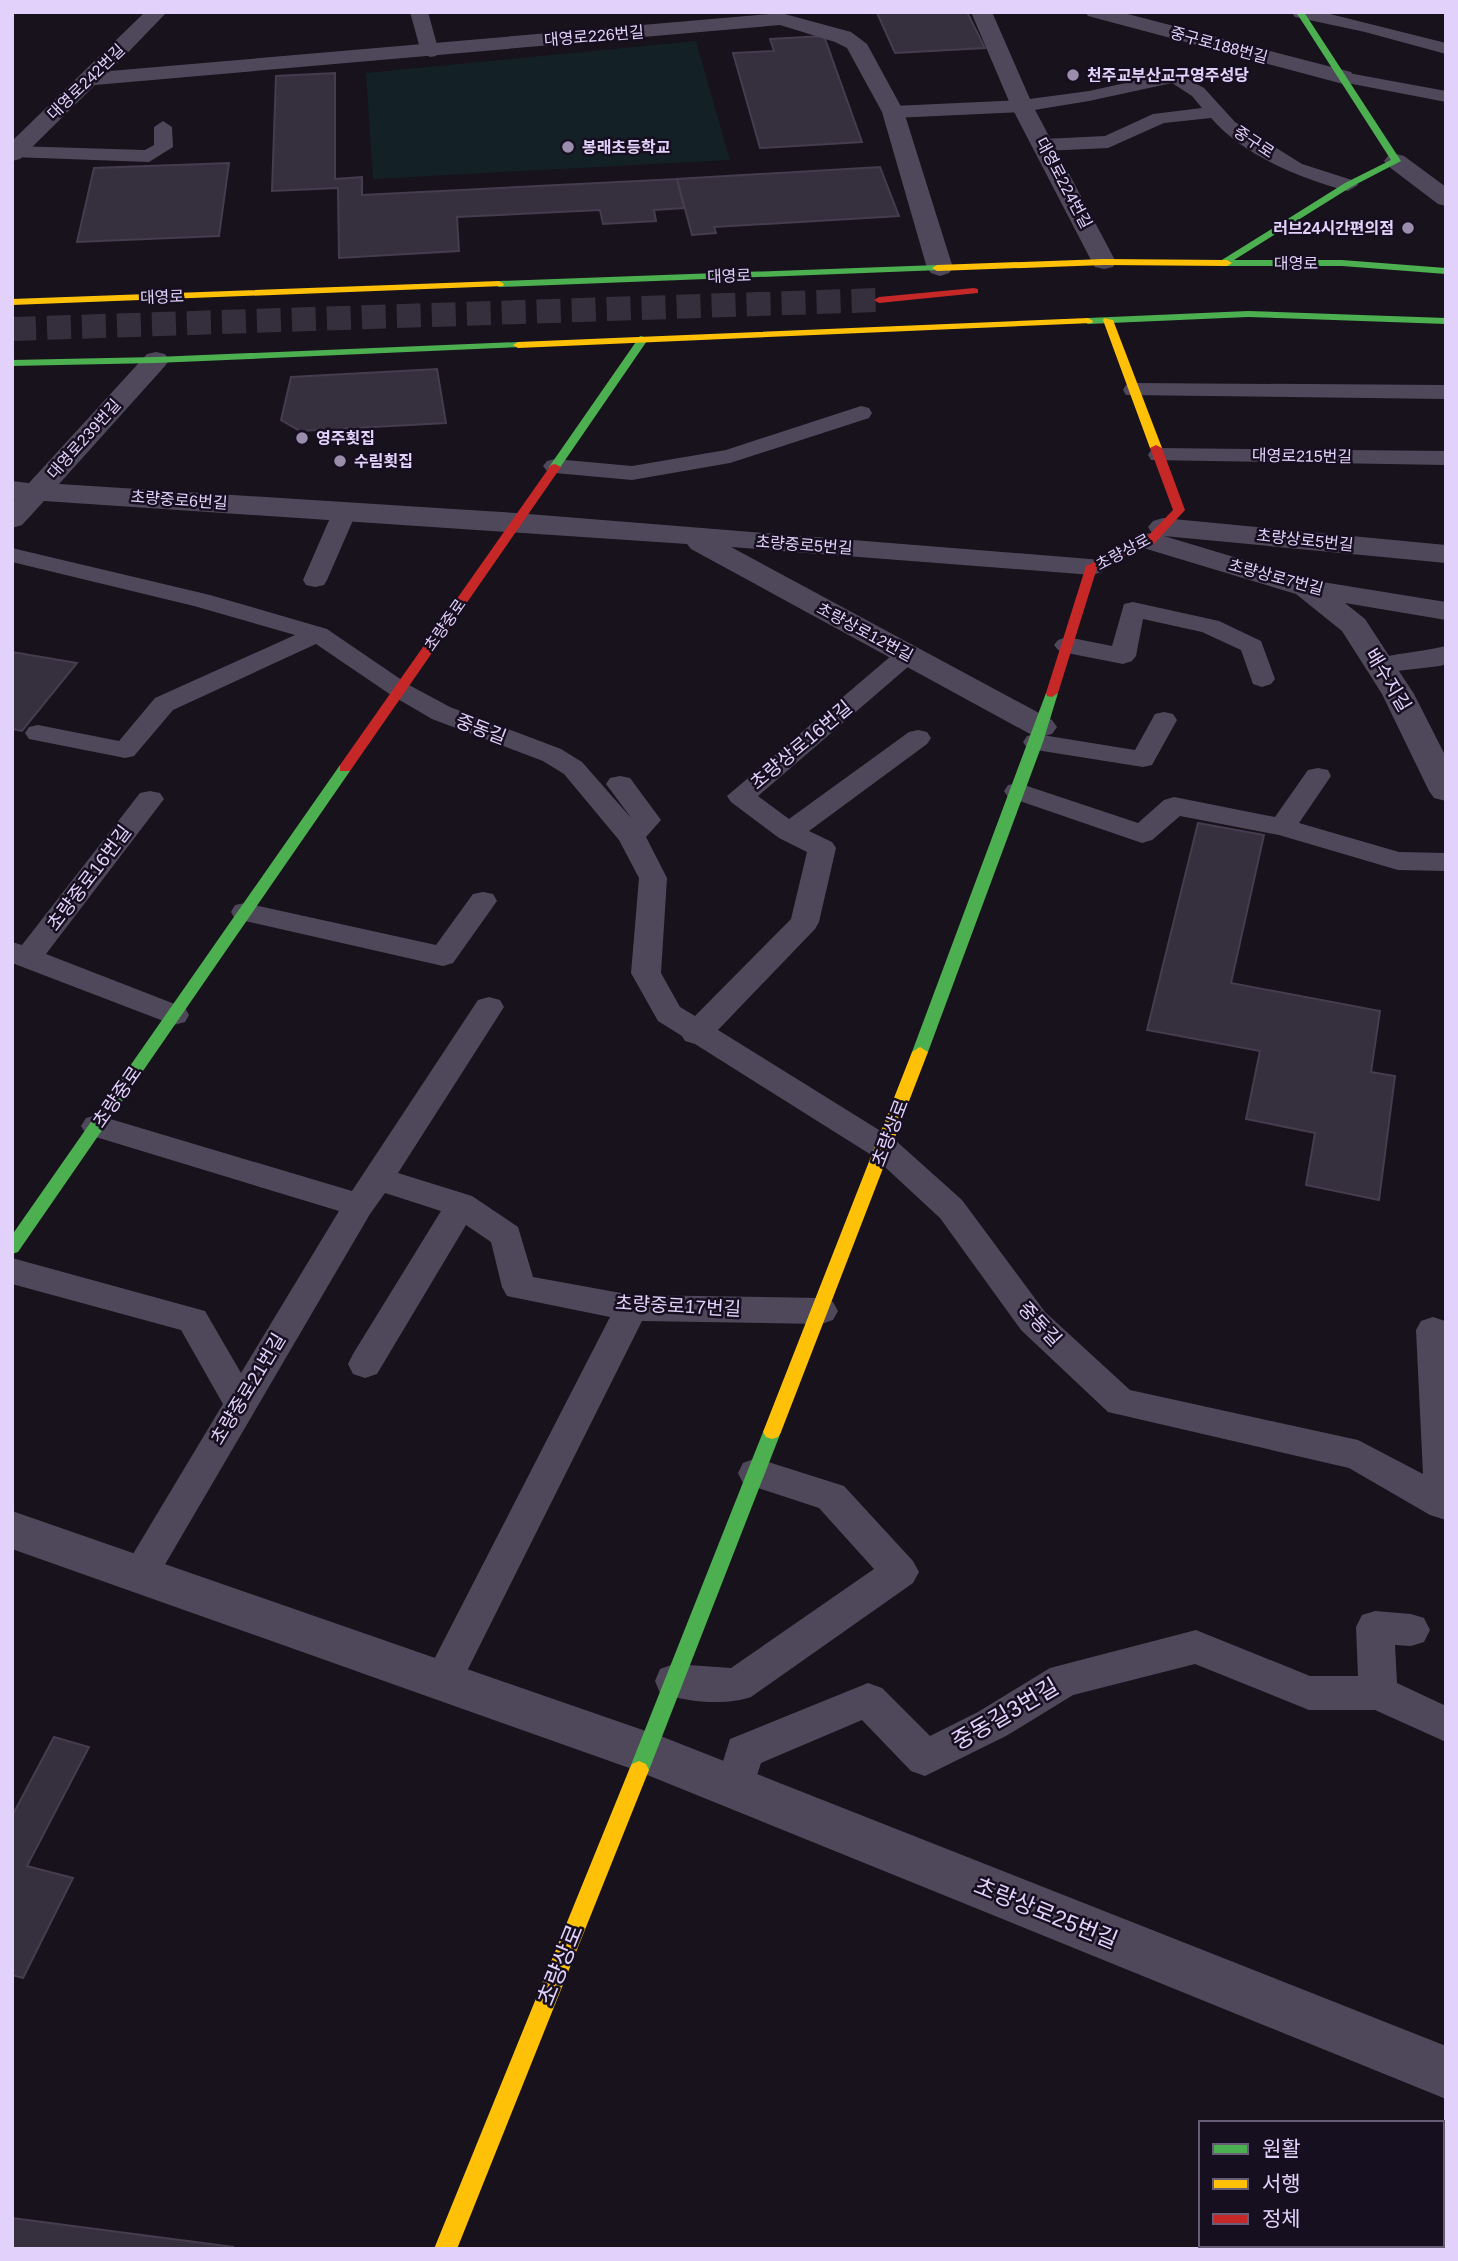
<svg xmlns="http://www.w3.org/2000/svg" width="1458" height="2261" viewBox="0 0 1458 2261" font-family="Helvetica,'Noto Sans KR',sans-serif">
  <rect width="100%" height="100%" fill="#17121c"/>
  <!-- green -->
  <path fill="#132126" d="M696 41 730 160 373 179 366 73Z"/>
  <!-- building -->
  <path fill="#36303e" stroke="#453c4f" stroke-width="2" d="M967 12 985 48 895 53 877 13Z
    M824 36 862 142 760 148 733 53 774 51 770 39Z
    M335 73V179L362 177V195L677 179 684 208 654 210 656 221 603 224 600 210 457 217 459 251 339 258 338 188 272 191 276 76Z
    M229 163 219 236 77 242 94 168Z
    M880 167 899 216 714 227 716 233 692 235 677 179Z
    M437 369 446 423 300 431 281 420 291 377Z
    M12 652 77 663 22 731 12 729Z
    M1198 823 1264 835 1231 983 1380 1011 1371 1072 1395 1076 1379 1200 1306 1185 1315 1133 1246 1119 1260 1051 1147 1030Z
    M54 1737 89 1747 27 1866 73 1878 23 1978 12 1975V1816Z
    M12 2218 233 2247V2249H12Z"/>
  <g fill="none" stroke-linecap="round" stroke-linejoin="round">
    <!-- secondary-tunnel -->
    <path stroke="#352f3d" stroke-width="24" stroke-dasharray="24 11" stroke-linecap="butt" d="M12 329 879 300"/>
    <!-- lane -->
    <path fill="#4f485b" fill-rule="evenodd" d="M410 12H428L439 52 436 56 430 57 421 52Z
      M1322 12 1446 43V54L1365 32 1295 17 1292 13Z
      M1175 72 1204 88 1235 122 1302 164 1355 181 1358 185 1348 191C1301 179 1243 155 1211 118L1164 123 1108 148 1044 151 1035 145 1044 139 1105 136 1153 114 1202 108 1192 96 1172 83 1089 101 1022 112 893 118 884 112 893 106 1022 100 1089 91Z
      M1343 72 1446 91V102L1337 81 1334 77Z
      M163 121 172 127 173 147 149 162 12 157 14 146 145 150 154 145V127Z
      M1134 383 1446 385V399L1126 395 1123 390 1126 385Z
      M861 406 869 408 872 413 869 418 730 463 632 480 555 473 547 471 543 466 547 461 555 459 632 466 726 450Z
      M1159 448 1446 451V465L1151 460 1148 455 1151 450Z
      M345 504 353 506 357 511 327 580 324 585 315 587 306 585 303 580 333 511 337 506Z
      M12 548 210 595 327 629 409 685 450 707 561 749 582 762 632 819 606 784 610 778 620 776 630 778 661 820 646 837 667 878 661 973 680 1007 695 1016 791 919 807 852 779 838 731 802 727 796 898 650 907 647 916 650 920 655 916 660 758 796 789 819 909 732 918 730 927 732 931 738 927 744 809 831 832 842 836 848 819 922 815 929 718 1030 895 1140 962 1200 1045 1312 1130 1390 1358 1440 1423 1474 1416 1330 1421 1321 1433 1317 1445 1321 1446 1520 1430 1515 1349 1468 1108 1412 1021 1330 940 1218 873 1156 695 1044 685 1041 682 1036 658 1021 631 973 639 878 619 840 564 774 543 761 432 719 391 695 316 644 173 710 134 756 125 758 29 739 25 733 29 727 38 725 119 741 155 698 295 635 194 606 12 562Z
      M1133 602 1219 621 1261 641 1275 679 1271 684 1262 687 1253 684 1241 650 1202 632 1143 619 1136 656 1132 661 1123 664 1067 653 1058 650 1054 645 1058 640 1067 637 1112 646 1124 604Z
      M1446 646V664L1440 666 1380 673 1371 670 1367 665 1371 660C1396 653 1421 652 1446 646Z
      M1164 712 1173 714 1177 720 1152 765 1143 767 1036 750 1027 748 1023 742 1027 736 1036 734 1135 750 1155 714Z
      M1318 768 1328 770 1331 776 1299 823 1399 852 1446 853V871L1398 870 1279 835 1180 816 1152 840 1142 843 1008 797 1004 791 1008 785 1018 783 1138 823 1164 800 1174 797 1275 817 1308 770Z
      M150 791 160 793 164 799 46 954 185 1008 189 1015 185 1022 174 1025 12 963V942L22 945 140 793Z
      M483 892 493 894 497 901 453 963 443 966 245 921 235 919 231 912 235 905 245 903 436 945 473 894Z
      M489 997 500 1000 504 1007 398 1173 472 1196 518 1227 533 1277 632 1295 821 1298 833 1302 838 1311 833 1320 821 1324 642 1321 456 1693 442 1698 428 1693 423 1681 610 1317 507 1296 502 1287 491 1242 466 1225 377 1374 365 1378 353 1374 348 1364 353 1354 441 1211 385 1193 370 1214 153 1585 140 1590 127 1585 121 1574 223 1404 181 1330 12 1284V1258L205 1311 241 1373 339 1211 86 1134 81 1126 86 1118 97 1115 352 1191 478 1000Z
      M756 1458 844 1486 913 1561 919 1572 913 1583 751 1697C725 1706 686 1702 660 1693L655 1681 660 1669 674 1664 731 1668 874 1569 819 1508 743 1483 738 1473 743 1463Z
      M1375 1611 1411 1614 1424 1618 1430 1630 1424 1642 1411 1646 1395 1645 1397 1683 1446 1706V1742L1375 1710H1309L1195 1664 1073 1695 1006 1736 925 1776 911 1771 862 1720 761 1763 749 1800 735 1805 721 1800 715 1787 730 1739 868 1683 882 1688 930 1736 978 1712 1050 1668 1196 1630 1310 1676H1358L1356 1627 1362 1615Z"/>
    <!-- street -->
    <path fill="#4f485b" fill-rule="evenodd" d="M145 12H167L110 71 781 13 851 32 867 44 904 112 953 268 949 273 940 276 931 273 927 268 882 112 847 48 835 42 780 25 95 85 20 159 12 161V141Z
      M971 12H992L1033 106 1116 262 1113 267 1104 269 1095 267 1092 262 1011 106Z
      M1085 12H1120L1351 72 1354 77 1351 82 1343 84 1088 16Z
      M1396 154 1404 156 1446 187V206L1438 204 1388 166 1384 161 1388 156Z
      M156 352 165 354 169 360 165 366 59 484 516 513 1102 560 1107 566 1102 572 1092 575 731 547 1052 720 1057 727 1052 734 1041 737 1030 734 691 549 687 544 44 501 22 525 12 528V501L15 499H12V481L29 483 147 354Z
      M1163 518 1446 545V563L1164 536 1310 580 1446 602V620L1345 603 1365 619 1414 694 1446 757V801L1434 798 1429 791 1382 694 1342 631 1296 594 1140 547 1135 541 1140 535 1152 533 1148 527 1153 521Z
      M12 1511 663 1737 1446 2046V2099L635 1770 12 1549Z"/>
    <!-- fast -->
    <path fill="#4caf50" fill-rule="evenodd" d="M1296 12H1304L1401 161 1351 187 1234 260H1342L1446 268V274L1342 266H1222L1217 263 1345 183 1391 160Z
      M937 265 941 266V270L499 287 494 284 499 281Z
      M1248 311 1446 318V324L1248 317 1088 324 1083 321 1088 318Z
      M640 336 649 338 559 469H551L549 467Z
      M518 342 523 345 522 347 156 363 12 366V360L156 357Z
      M1052 689 1058 693 1043 742 928 1052 925 1056H915L912 1052 1046 693Z
      M345 764 350 765V771L18 1252 12 1254V1235L340 765Z
      M772 1425 778 1427 781 1432 649 1770 646 1776 639 1779 632 1776 629 1770 763 1432 766 1427Z"/>
    <!-- slow -->
    <path fill="#ffc107" fill-rule="evenodd" d="M1104 259 1227 260 1232 263 1227 266 1104 265 937 271 932 268 937 265Z
      M499 281 504 284 503 286 12 305V299Z
      M1088 318 1093 321 1092 323 518 348 513 345 518 342Z
      M1104 318 1113 320 1162 448 1160 450 1150 448 1103 320Z
      M920 1047 928 1052 781 1432 778 1437 772 1439 766 1437 763 1432 912 1052Z
      M639 1761 646 1764 649 1770 457 2249H434L629 1770 632 1764Z"/>
    <!-- jam -->
    <path fill="#c62828" fill-rule="evenodd" d="M974 288 978 289V293L879 303 874 300 879 297Z
      M1156 445 1162 448 1185 510 1154 544 1097 568 1058 693 1052 697 1047 696 1046 693 1086 566 1146 538 1173 510 1150 448Z
      M555 464 561 467 350 771H340V765L551 465Z"/>
  </g>
  <!-- markers -->
  <g fill="#9b8ead" stroke="#160f1f" stroke-width="2.5">
    <circle cx="1073" cy="75" r="7"/>
    <circle cx="568" cy="147" r="7"/>
    <circle cx="1408" cy="228" r="7"/>
    <circle cx="302" cy="438" r="7"/>
    <circle cx="340" cy="461" r="7"/>
  </g>
  <g text-anchor="middle" dominant-baseline="central" stroke-width="5" stroke-linejoin="round" paint-order="stroke">
    <!-- far-street labels -->
    <g font-size="16" fill="#e2d1fb" stroke="#160f1f">
      <text transform="translate(594 36) rotate(-5)">대영로226번길</text>
      <text transform="translate(1219 45) rotate(15)">중구로188번길</text>
      <text transform="translate(86 82) rotate(-44)">대영로242번길</text>
      <text transform="translate(1254 142) rotate(33)">중구로</text>
      <text transform="translate(1064 183) rotate(62)">대영로224번길</text>
      <text x="1296" y="263">대영로</text>
      <text transform="translate(729 276) rotate(-2)">대영로</text>
      <text transform="translate(162 297) rotate(-2)">대영로</text>
      <text transform="translate(84 439) rotate(-48)">대영로239번길</text>
      <text transform="translate(1302 456) rotate(1)">대영로215번길</text>
      <text transform="translate(179 500) rotate(4)">초량중로6번길</text>
      <text transform="translate(1305 540) rotate(6)">초량상로5번길</text>
      <text transform="translate(804 545) rotate(4)">초량중로5번길</text>
      <text transform="translate(1123 552) rotate(-28)">초량상로</text>
      <text transform="translate(1276 577) rotate(15)">초량상로7번길</text>
      <text transform="translate(445 625) rotate(-55)">초량중로</text>
      <text transform="translate(865 632) rotate(28)">초량상로12번길</text>
    </g>
    <!-- far-poi labels -->
    <g font-size="16" font-weight="bold" fill="#e2d1fb" stroke="#160f1f" text-anchor="start">
      <text x="1087" y="75">천주교부산교구영주성당</text>
      <text x="582" y="147">봉래초등학교</text>
      <text x="1394" y="228" text-anchor="end">러브24시간편의점</text>
      <text x="316" y="438">영주횟집</text>
      <text x="354" y="461">수림횟집</text>
    </g>
    <!-- street labels -->
    <g font-size="19" fill="#e2d1fb" stroke="#160f1f">
      <text transform="translate(1388 680) rotate(59)">배수지길</text>
      <text transform="translate(481 729) rotate(21)">중동길</text>
      <text transform="translate(801 745) rotate(-40)">초량상로16번길</text>
      <text transform="translate(89 878) rotate(-53)">초량중로16번길</text>
      <text transform="translate(117 1097) rotate(-55)">초량중로</text>
      <text transform="translate(890 1133) rotate(-69)">초량상로</text>
      <text transform="translate(678 1306) rotate(3)">초량중로17번길</text>
      <text transform="translate(1040 1324) rotate(47)">중동길</text>
      <text transform="translate(248 1389) rotate(-59)">초량중로21번길</text>
    </g>
    <!-- near-street labels -->
    <g font-size="23" fill="#e2d1fb" stroke="#160f1f">
      <text transform="translate(1005 1714) rotate(-30)">중동길3번길</text>
      <text transform="translate(1046 1913) rotate(22)">초량상로25번길</text>
      <text transform="translate(560 1965) rotate(-68)">초량상로</text>
    </g>
  </g>
  <!-- border -->
  <rect width="1458" height="2261" fill="none" stroke="#e2d1fb" stroke-width="28"/>
  <!-- legend -->
  <rect x="1199" y="2121" width="245" height="126" fill="#160f1f" stroke="#685d77" stroke-width="2"/>
  <rect x="1213" y="2144" width="35" height="10" fill="#4caf50" stroke="#685d77" stroke-width="2"/>
  <text x="1262" y="2156" font-size="21" fill="#e2d1fb">원활</text>
  <rect x="1213" y="2179" width="35" height="10" fill="#ffc107" stroke="#685d77" stroke-width="2"/>
  <text x="1262" y="2191" font-size="21" fill="#e2d1fb">서행</text>
  <rect x="1213" y="2214" width="35" height="10" fill="#c62828" stroke="#685d77" stroke-width="2"/>
  <text x="1262" y="2226" font-size="21" fill="#e2d1fb">정체</text>
</svg>
